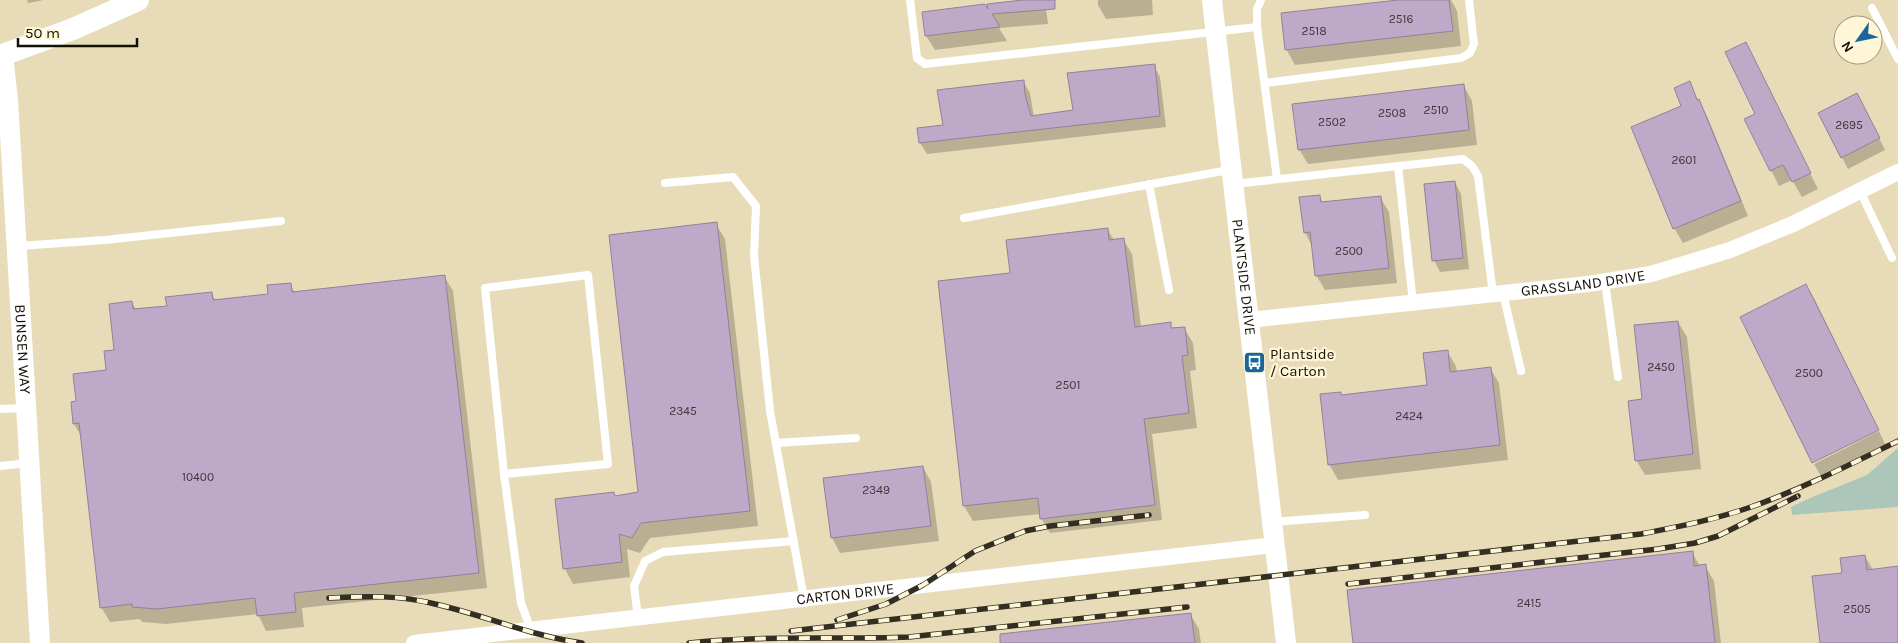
<svg xmlns="http://www.w3.org/2000/svg" width="1898" height="643" viewBox="0 0 1898 643" font-family="Karla,sans-serif">
  <rect width="100%" height="100%" fill="#f2e8cb"/>
  <!-- built -->
  <path fill="#e8dcb8" fill-rule="evenodd" d="M0 0H1898V643H0ZM1843 25H1873V55H1843Z"/>
  <!-- green -->
  <path fill="#acc6b9" d="M1898 448V507L1792 515 1791 507 1810 498 1867 475Z"/>
  <!-- shadow -->
  <path fill="#0003" d="M27 0H44L28 3Z
    M1018 0H1045L1048 24 999 28 1007 41 935 50 926 36 990 14 1018 2Z
    M1098 0H1152L1153 15 1106 19 1098 5Z
    M1408 0H1451L1457 11 1461 46 1295 65 1286 49Z
    M1746 44 1818 189 1802 197 1792 180 1779 186 1746 120 1757 115Z
    M1154 66 1160 77 1166 127 927 154 920 143 1023 81 1030 93 1034 117 1074 111Z
    M1689 83 1707 116 1748 216 1683 243 1674 228Z
    M1464 86 1472 101 1477 145 1308 164 1299 149Z
    M1863 106 1885 150 1848 169 1842 157Z
    M1455 182 1461 194 1469 269 1440 272 1434 260Z
    M1319 196 1323 203 1380 197 1389 212 1397 283 1325 290 1316 275 1312 246 1305 232Z
    M716 224 725 239 758 526 650 538 640 553 627 549 630 577 573 584 565 569 557 500 615 497 639 493Z
    M1107 229 1114 240 1123 239 1132 254 1141 327 1170 324 1173 329 1184 328 1193 343 1196 370 1190 371 1197 428 1152 434 1162 520 1050 533 1041 518V514L973 521 964 506 1011 274Z
    M444 276 453 291 487 588 302 608 304 627 266 631 258 614 166 624 142 622 140 619 110 622 101 607 81 436 74 424 77 402 108 371 132 302 136 310 168 307 211 293 216 301 270 295 290 284 295 293Z
    M1806 285 1815 300 1878 429Z
    M1678 322 1687 337 1701 469 1645 475 1636 460 1644 400Z
    M1447 351 1456 366 1457 372 1490 368 1499 383 1508 460 1338 480 1329 464 1340 393 1342 396 1428 386Z
    M1879 431 1886 446 1822 478 1814 464Z
    M923 467 931 482 939 541 840 553 832 538Z
    M1692 552 1700 566H1705L1714 581 1721 643H1355Z
    M1865 556 1873 570 1898 567V643H1821L1843 574Z
    M1190 614 1199 629 1201 643H1013Z"/>
  <!-- building -->
  <path fill="#bea9c9" stroke="#918199" d="M1023 0H1055V9L992 14 1000 27 925 36 922 12 985 4 988 9 987 4Z
    M1398 0H1449L1453 31 1285 50 1281 13Z
    M1746 42 1811 173 1792 182 1783 165 1770 171 1744 119 1755 114 1725 52Z
    M1155 64 1160 116 919 143 917 128 943 125 937 90 1024 80 1025 94 1031 116 1073 110 1067 73Z
    M1690 81 1697 100 1699 99 1741 201 1673 229 1631 127 1681 106 1674 88Z
    M1464 84 1469 130 1298 150 1292 104Z
    M1857 93 1880 138 1841 158 1818 113Z
    M1455 181 1463 258 1432 261 1424 184Z
    M1320 195 1321 202 1381 196 1389 268 1315 276 1310 232 1304 233 1299 197Z
    M717 222 750 511 641 523 632 538 619 534 622 562 563 569 555 499 614 492 615 496 638 492 609 235Z
    M1108 228 1109 240 1124 238 1135 327 1171 322V328L1185 327 1188 355 1182 356 1189 413 1144 419 1155 505 1040 519 1038 498 963 506 938 281 1010 273 1006 240Z
    M445 275 479 573 294 593 296 612 257 616 255 598 157 609 132 607V604L100 608 79 423 73 424 71 402 76 401 73 374 106 370 104 351 114 350 109 304 132 301 133 309 167 306 165 297 212 292 213 300 268 294 267 285 291 283 292 292Z
    M1806 284 1879 430 1812 463 1740 317Z
    M1678 321 1693 454 1635 461 1628 401 1642 399 1634 325Z
    M1448 350 1450 372 1491 367 1500 445 1328 465 1320 394 1341 392V395L1427 385 1423 353Z
    M923 466 931 526 831 538 823 478Z
    M1693 551 1694 566 1706 564 1715 643H1353L1347 590Z
    M1865 555 1867 570 1898 566V643H1820L1812 576 1842 573 1840 558Z
    M1191 613 1195 643H1000V634Z"/>
  <g fill="none" stroke-linecap="round" stroke-linejoin="round">
    <!-- service -->
    <path stroke="#fff" stroke-width="8" d="M910 0 917 58 925 64 1257 27V9L1261 0
      M1872 8 1898 59
      M1257 27 1277 179
      M1265 83 1461 58 1470 53 1474 44 1469 0
      M1398 166 1413 303
      M665 183 733 177 756 206 754 256 770 411 804 599
      M1149 184 1169 290
      M1234 184 1463 159 1472 166 1478 176 1493 294
      M1860 191 1892 258
      M964 218 1229 170
      M18 246 105 240 281 221
      M1605 282 1618 377
      M1503 293 1521 371
      M0 409 26 408
      M776 443 856 438
      M0 466 29 463
      M504 474 608 464 588 275 485 288 504 474 521 603 531 630
      M1272 522 1365 515
      M638 618 634 586 645 561 663 552 794 541"/>
    <!-- minor -->
    <g stroke="#fff" stroke-width="16">
      <path id="s1" d="M1249 320 1588 284 1651 274 1730 250 1793 224 1898 172"/>
      <path id="s2" d="M414 643 1274 545"/>
    </g>
    <!-- tertiary -->
    <g stroke="#fff" stroke-width="20">
      <path id="s3" d="M1212 0 1286 643"/>
      <path id="s4" d="M3 56 8 100 40 643"/>
    </g>
    <!-- secondary -->
    <path stroke="#fff" stroke-width="22" d="M0 56 73 29 138 0"/>
    <defs>
      <path id="rail" d="M1348 584 1658 549 1695 543 1718 536 1798 496
        M329 598C365 596 400 595 435 604 484 615 531 636 582 643
        M837 620 886 604 923 585 975 551 1025 531 1050 526 1149 515
        M791 631 1641 534C1677 527 1713 520 1748 508 1800 490 1849 465 1898 441
        M689 643C762 635 836 640 909 637L1187 607"/>
    </defs>
    <!-- rail casing -->
    <use href="#rail" stroke="#322e21" stroke-width="5.5"/>
    <!-- rail -->
    <use href="#rail" stroke="#fff6d8" stroke-width="4" stroke-dasharray="11" stroke-linecap="butt"/>
  </g>
  <!-- icons -->
  <defs>
    <symbol id="bus-square" viewBox="-11 -11 22 22"><rect x="-9" y="-9" width="18" height="18" rx="4" fill="#19679a" stroke="#fff6d8"/><path d="M-5-6H5V4H4V6H2V4H-2V6H-4V4H-5ZM-3.5-4V0h7V-4ZM-3.5 1.2v1.5H-2V1.2ZM2 1.2v1.5H3.5V1.2Z" fill="#fff"/></symbol>
  </defs>
  <g fill-rule="evenodd">
    <use href="#bus-square" x="1242" y="350" width="25" height="25"/>
  </g>
  <g text-anchor="middle" dominant-baseline="central" stroke-width="4.5" stroke-linejoin="round" paint-order="stroke">
    <!-- number labels -->
    <g font-size="12" fill="#3e3637">
      <text x="1401" y="19">2516</text>
      <text x="1314" y="31">2518</text>
      <text x="1436" y="110">2510</text>
      <text x="1392" y="113">2508</text>
      <text x="1332" y="122">2502</text>
      <text x="1849" y="125">2695</text>
      <text x="1684" y="160">2601</text>
      <text x="1349" y="251">2500</text>
      <text x="1661" y="367">2450</text>
      <text x="1809" y="373">2500</text>
      <text x="1068" y="385">2501</text>
      <text x="683" y="411">2345</text>
      <text x="1409" y="416">2424</text>
      <text x="198" y="477">10400</text>
      <text x="876" y="490">2349</text>
      <text x="1529" y="603">2415</text>
      <text x="1857" y="609">2505</text>
    </g>
    <!-- street labels -->
    <g font-size="15" fill="#131006" stroke="#fff6d8">
      <text stroke="none"><textPath href="#s3" startOffset="279">PLANTSIDE DRIVE</textPath></text>
      <text stroke="none"><textPath href="#s1" startOffset="336">GRASSLAND DRIVE</textPath></text>
      <text stroke="none"><textPath href="#s4" startOffset="294">BUNSEN WAY</textPath></text>
      <text stroke="none"><textPath href="#s2" startOffset="434">CARTON DRIVE</textPath></text>
    </g>
    <!-- poi labels -->
    <g font-size="15" fill="#131006" stroke="#fff6d8" text-anchor="start">
      <text x="1270" y="354">Plantside<tspan x="1270" dy="17">/ Carton</tspan></text>
    </g>
  </g>
  <!-- north arrow -->
  <g transform="translate(1858 40) rotate(237)"><circle r="24" fill="#fff6d8" stroke="#a19a84"/>
  <path d="M0-4L9 19L0 12L-9 19Z" fill="#19679a"/>
  <text y="-8" font-size="14" font-weight="bold" text-anchor="middle" fill="#131006">N</text>
  </g>
  <!-- scale -->
  <path d="M18 38v8h119v-8" fill="none" stroke="#131006" stroke-width="2.5"/>
  <text x="25" y="38" font-size="15" fill="#131006" stroke="#fff6d8" stroke-width="4" paint-order="stroke">50 m</text>
</svg>
